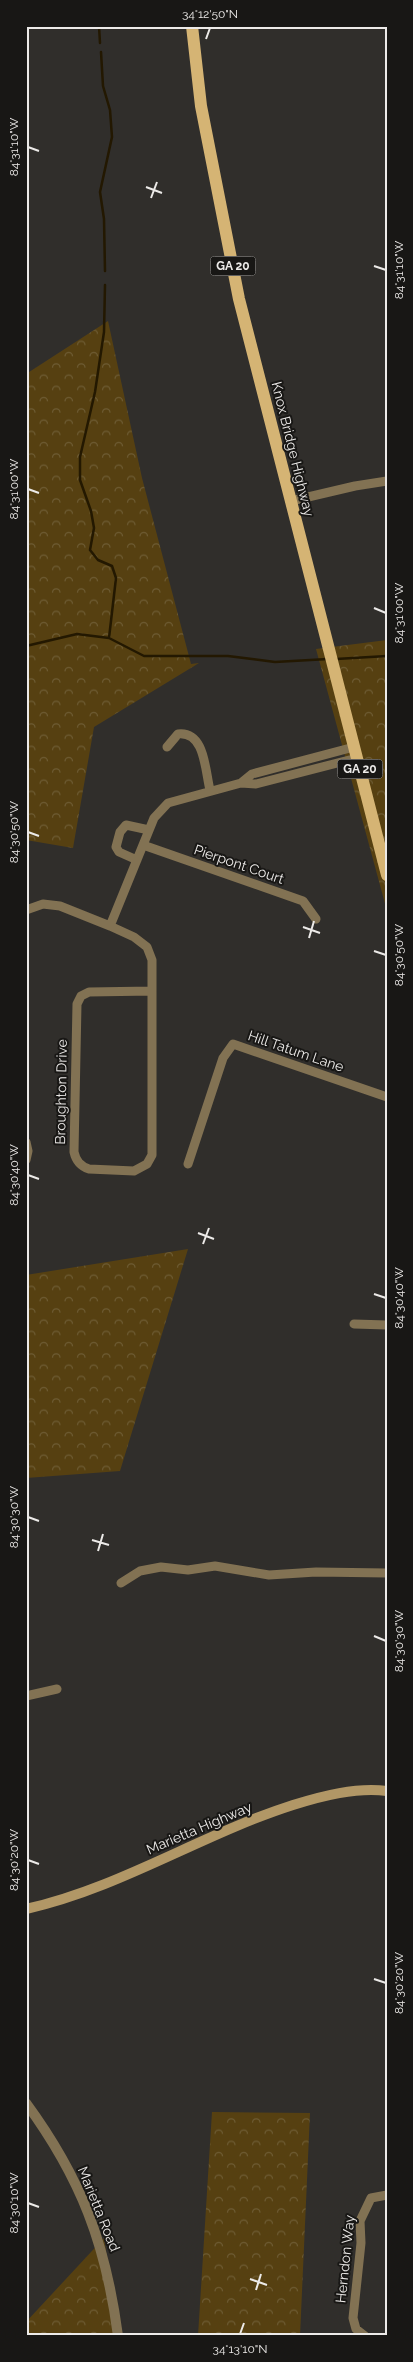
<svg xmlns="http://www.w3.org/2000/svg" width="413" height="2362" viewBox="0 0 413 2362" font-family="Raleway,sans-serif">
  <defs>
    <pattern id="forest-crowns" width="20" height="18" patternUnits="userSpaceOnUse" patternTransform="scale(1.25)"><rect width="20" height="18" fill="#564011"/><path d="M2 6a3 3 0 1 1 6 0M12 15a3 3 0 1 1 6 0" fill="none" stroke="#6e5c34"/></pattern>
  </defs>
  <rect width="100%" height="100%" fill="#302e2b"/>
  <!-- forest -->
  <path fill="url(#forest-crowns)" d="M108 321 142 478 191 664 199 663 94 727 73 848 26 840V374Z
    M387 640V911L316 649Z
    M188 1249 120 1471 26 1478V1275Z
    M212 2112 310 2113 300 2336H198Z
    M104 2238 119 2336H26V2322Z"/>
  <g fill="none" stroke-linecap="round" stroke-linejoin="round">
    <!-- stream -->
    <path stroke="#231801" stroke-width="2.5" d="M99 26 100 43
      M101 52 103 86 110 110 112 137 100 192 104 219 105 271
      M105 285 104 332 95 392 80 457V480L91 511 94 528 90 550 98 560 112 566 116 578 109 638
      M26 646 77 634 109 638 144 656H228L275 662 328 659
      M336 659 387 656"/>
    <!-- minor -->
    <path stroke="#827253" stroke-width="9" d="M291 501 355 486 387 481
      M167 747 178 734C205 731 205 770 210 790
      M241 783 252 774 354 747
      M143 845 303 901 316 919
      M137 860 119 852 116 847 120 832 126 825 149 830
      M26 910 43 904 60 906 110 926 134 937 147 947 152 960V1155L147 1164 134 1171 89 1169C80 1166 76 1161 74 1152L77 1004 81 996 89 992 152 991
      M110 926 154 818 168 803 241 783 256 784 357 758
      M26 1142 28 1151 26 1160
      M188 1164 223 1058 233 1044 387 1097
      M354 1324 387 1325
      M121 1583 140 1571 161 1567 188 1570 215 1566 269 1575 316 1572 387 1573
      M26 1696 57 1689
      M365 2336 356 2329 353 2318 361 2243 360 2221 371 2198 387 2195"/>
    <!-- tertiary -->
    <path stroke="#827253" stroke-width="10" d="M26 2103C81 2178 106 2244 118 2336"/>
    <!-- secondary -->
    <path stroke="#b19766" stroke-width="10" d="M26 1909C120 1888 202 1834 293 1805 322 1796 356 1787 387 1791"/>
    <!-- primary -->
    <path stroke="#d5b474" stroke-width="12" d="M192 26 201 106 239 299 387 875"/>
  </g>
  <!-- ticks -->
  <path fill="none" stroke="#eceae8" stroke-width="2" d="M206 39 210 28M28 147 39 151M146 187 162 193M151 198 157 182M374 266 386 270M28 489 39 493M374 608 386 613M28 832 39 836M303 927 320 933M309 938 314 921M374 951 386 955M28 1175 39 1179M198 1233 214 1239M203 1244 209 1228M374 1294 386 1298M28 1517 39 1521M92 1540 109 1545M98 1551 103 1534M374 1636 386 1641M28 1860 39 1864M374 1979 386 1983M28 2203 39 2207M250 2279 267 2285M256 2290 261 2274M240 2334 244 2323"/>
  <g text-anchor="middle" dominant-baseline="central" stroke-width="4" stroke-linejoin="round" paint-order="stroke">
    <!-- shield labels -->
    <g fill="#181715" stroke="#acaba9" stroke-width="1">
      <rect x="210.5" y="256.5" width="45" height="19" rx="4"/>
      <rect x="337.5" y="759.5" width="45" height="19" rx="4"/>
    </g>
    <g font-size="12" font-weight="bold" fill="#eceae8">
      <text x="233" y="266">GA 20</text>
      <text x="360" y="769">GA 20</text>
    </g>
    <!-- street labels -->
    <g font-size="14" fill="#eceae8" stroke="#181715">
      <text transform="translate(293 449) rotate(76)">Knox Bridge Highway</text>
      <text transform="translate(239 864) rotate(19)">Pierpont Court</text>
      <text transform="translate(296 1051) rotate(19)">Hill Tatum Lane</text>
      <text transform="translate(61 1092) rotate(-89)">Broughton Drive</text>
      <text transform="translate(199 1828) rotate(-23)">Marietta Highway</text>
      <text transform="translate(99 2209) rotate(68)">Marietta Road</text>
      <text transform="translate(345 2259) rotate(-84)">Herndon Way</text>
    </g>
  </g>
  <!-- border -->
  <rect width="413" height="2362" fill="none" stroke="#181715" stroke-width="55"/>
  <rect x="28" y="28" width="358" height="2306" fill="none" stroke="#eceae8" stroke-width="2"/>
  <g font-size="12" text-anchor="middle" fill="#eceae8">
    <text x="210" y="18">34°12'50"N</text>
    <text transform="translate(14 147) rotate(-90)" y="4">84°31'10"W</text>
    <text transform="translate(399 270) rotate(-90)" y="4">84°31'10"W</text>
    <text transform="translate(14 489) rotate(-90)" y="4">84°31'00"W</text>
    <text transform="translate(399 613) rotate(-90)" y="4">84°31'00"W</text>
    <text transform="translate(14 832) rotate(-90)" y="4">84°30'50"W</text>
    <text transform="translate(399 955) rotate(-90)" y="4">84°30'50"W</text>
    <text transform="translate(14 1175) rotate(-90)" y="4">84°30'40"W</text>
    <text transform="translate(399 1298) rotate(-90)" y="4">84°30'40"W</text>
    <text transform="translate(14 1517) rotate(-90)" y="4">84°30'30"W</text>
    <text transform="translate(399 1641) rotate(-90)" y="4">84°30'30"W</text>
    <text transform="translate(14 1860) rotate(-90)" y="4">84°30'20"W</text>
    <text transform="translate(399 1983) rotate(-90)" y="4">84°30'20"W</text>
    <text transform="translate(14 2203) rotate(-90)" y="4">84°30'10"W</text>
    <text x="240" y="2353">34°13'10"N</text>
  </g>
</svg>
